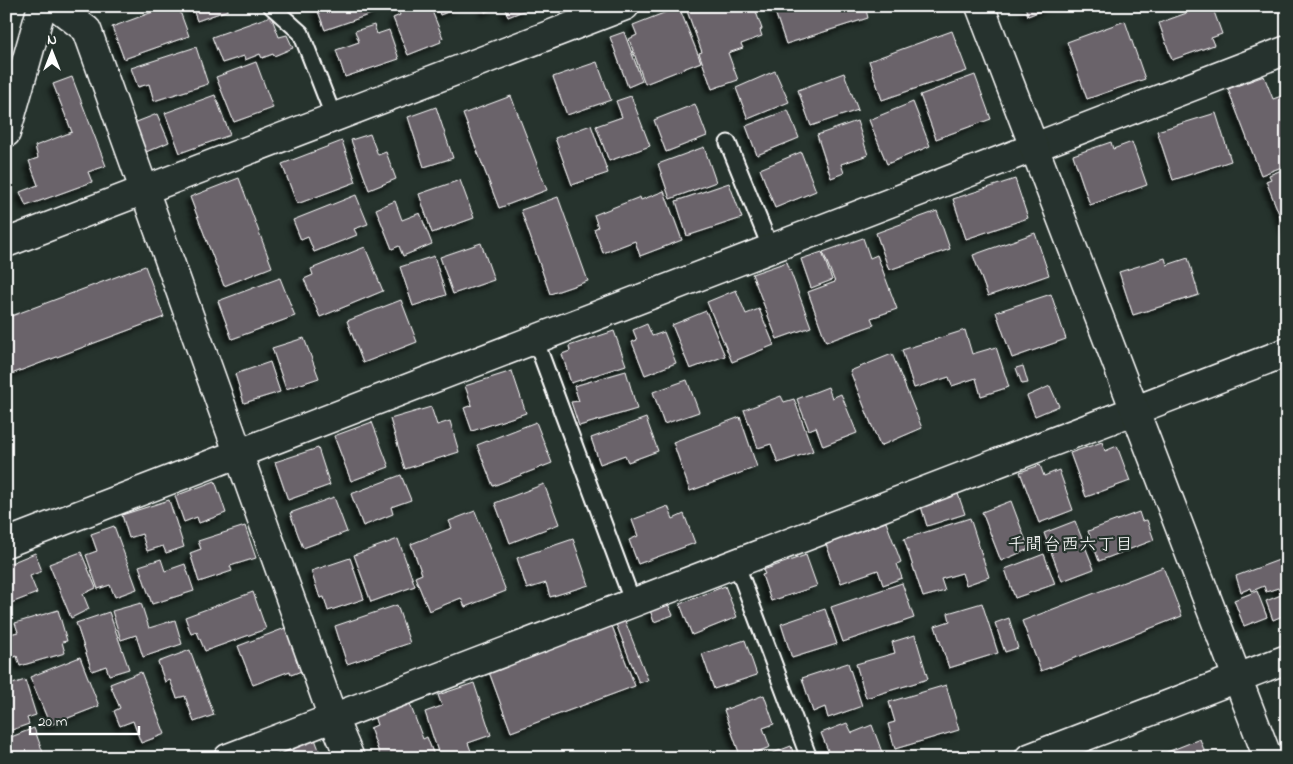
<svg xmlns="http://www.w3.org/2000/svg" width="1293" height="764" viewBox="0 0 1293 764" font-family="'Indie Flower','Klee One',sans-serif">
  <defs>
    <filter id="shadow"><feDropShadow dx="-4.5" dy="4.5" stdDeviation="2.5" flood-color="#0009"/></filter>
  </defs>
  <rect width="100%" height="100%" fill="#26332d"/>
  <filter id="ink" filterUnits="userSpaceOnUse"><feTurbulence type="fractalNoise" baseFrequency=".02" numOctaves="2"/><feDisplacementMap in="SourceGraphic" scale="10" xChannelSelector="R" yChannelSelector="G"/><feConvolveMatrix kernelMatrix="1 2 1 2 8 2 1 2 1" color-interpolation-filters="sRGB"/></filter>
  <g filter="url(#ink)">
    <!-- building -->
    <path fill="#6b636b" stroke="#fff" filter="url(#shadow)" d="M169 6H178L189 36 124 59 112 27Z
      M192 6H227L228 10 197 21Z
      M316 6H375L377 12 325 30Z
      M397 6H430L443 38 440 39 441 42 408 55 393 18 400 15Z
      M437 6H463L440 15Z
      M483 6H500L485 12Z
      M504 6H527L528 9 508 17Z
      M700 6H754L762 29 760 30 762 36 741 44 743 48 728 53 738 80 712 89 699 53 702 52 687 11Z
      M773 6H865L868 18 786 44Z
      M1025 6H1053L1028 16Z
      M1206 6H1212L1222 34 1211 38 1214 45 1172 60 1159 23Z
      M679 7 701 62 645 84 629 39 637 35 633 25Z
      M271 16 279 37 287 35 293 48 274 56 273 54 262 58 260 54 245 60 244 56 222 63 212 37Z
      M1125 21 1145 79 1087 99 1067 42Z
      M374 25 377 34 389 30 399 59 345 77 336 50 359 42 355 31Z
      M952 31 967 71 882 100 869 61Z
      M624 32 642 81 628 87 610 37Z
      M196 47 208 84 154 101 149 84 138 87 131 68Z
      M256 62 273 108 234 122 216 77Z
      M597 62 611 100 567 115 553 77Z
      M775 71 789 102 748 119 736 88Z
      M844 73 858 110 811 126 798 90Z
      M975 75 991 119 936 139 920 95Z
      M1264 76 1273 99 1287 94V165L1261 175 1228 89Z
      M72 77 106 166 88 172 92 182 26 206 20 192 38 185 29 161 38 158 35 146 72 132 53 84Z
      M215 95 230 135 180 153 165 113Z
      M511 96 547 190 499 208 463 114Z
      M631 96 650 146 609 161 596 126 622 117 616 101Z
      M913 102 930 146 887 164 869 120Z
      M695 104 707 136 666 152 654 120Z
      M436 107 453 158 424 167 408 117Z
      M788 110 799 138 757 155 746 126Z
      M1216 113 1231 161 1173 180 1157 131Z
      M157 114 169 142 146 152 134 123Z
      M857 121 868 155 841 164 844 173 831 178 817 135Z
      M591 125 608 173 572 185 555 138Z
      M370 134 378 155 386 152 396 179 369 190 351 140Z
      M342 141 356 182 297 204 282 164Z
      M1111 142 1113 149 1132 142 1147 185 1090 205 1073 155Z
      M704 147 716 182 670 199 658 164Z
      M801 152 816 191 775 208 760 169Z
      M1287 168V234L1266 181 1271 179 1269 175Z
      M239 178 272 267 224 286 190 197Z
      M1015 179 1028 218 966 239 953 199Z
      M460 180 474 218 432 233 419 194Z
      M729 183 742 218 687 236 676 201Z
      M664 191 682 240 640 256 635 241 603 253 594 229 598 227 594 215 640 197 641 200Z
      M356 195 368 224 354 229 357 235 314 252 308 237 301 240 293 220Z
      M558 197 588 281 550 294 521 210Z
      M395 201 402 220 420 213 432 244 403 256 399 246 392 249 376 209Z
      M937 211 950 249 889 270 876 233Z
      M1035 233 1049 275 988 296 973 255Z
      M863 238 870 258 877 255 897 309 871 318 874 325 826 342 808 292 835 282 823 252Z
      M481 243 494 280 453 294 440 257Z
      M365 247 383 291 320 317 304 279 313 275 311 269Z
      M822 252 832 280 811 288 801 259Z
      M434 256 446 295 413 306 400 267Z
      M1165 258 1167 265 1188 258 1199 295 1133 315 1119 272Z
      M787 262 811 327 777 339 752 274Z
      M145 266 164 317 6 376V318Z
      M280 278 295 316 232 339 218 301Z
      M736 290 746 314 759 309 774 345 732 362 707 302Z
      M1051 294 1066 339 1012 358 996 312Z
      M401 300 417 342 363 363 347 321Z
      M706 311 725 356 690 369 672 325Z
      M647 324 652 336 664 332 676 363 645 375 632 342 637 340 633 330Z
      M965 330 972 354 996 347 1009 387 981 396 976 378 952 386 949 377 914 388 902 350Z
      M614 331 626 365 571 383 562 354 570 351 569 346Z
      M304 338 319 378 286 389 272 348Z
      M892 354 922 428 880 446 850 371Z
      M270 362 280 392 244 403 235 374Z
      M1023 366 1028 383 1022 384 1016 368Z
      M512 371 526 413 472 431 464 408 472 405 465 386Z
      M626 371 637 409 579 426 571 402 579 401 574 386Z
      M687 380 699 412 664 424 653 392Z
      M1050 386 1059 406 1035 416 1027 396Z
      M828 387 832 398 841 394 857 433 823 446 816 427 809 430 797 399Z
      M781 396 784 402 794 399 813 451 778 463 771 444 758 448 744 410Z
      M431 407 437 425 450 421 459 452 405 469 390 419Z
      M740 417 757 467 690 491 673 442Z
      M646 418 658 451 628 462 625 455 600 464 591 438Z
      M372 422 389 467 351 481 334 436Z
      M536 422 552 463 493 486 477 445Z
      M1102 442 1105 451 1117 446 1130 481 1086 497 1070 453Z
      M318 448 330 485 288 500 275 462Z
      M1040 465 1044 476 1059 470 1073 510 1039 523 1020 472Z
      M401 475 411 500 391 507 393 514 363 526 351 494Z
      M215 481 226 513 199 523 197 517 184 522 175 496Z
      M544 484 559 524 510 543 495 503Z
      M958 494 965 514 927 526 921 506Z
      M334 497 347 532 303 548 290 513Z
      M169 500 184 547 166 553 163 546 147 551 142 534 129 538 122 515Z
      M1011 501 1029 549 1001 561 982 512Z
      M668 506 673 519 684 514 695 543 638 564 629 540 638 536 632 520Z
      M475 511 506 591 465 607 461 598 429 611 415 577 422 574 411 544 452 528 449 521Z
      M1139 512 1142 521 1147 520 1154 540 1099 561 1088 531Z
      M970 518 989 577 966 585 962 573 941 579 945 591 923 597 904 539Z
      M1075 521 1094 569 1062 581 1044 533Z
      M886 522 901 562 897 564 902 578 883 585 878 570 841 583 826 544Z
      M114 526 137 589 115 597 110 585 98 589 86 555 97 551 91 534Z
      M245 526 256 558 230 566 232 571 199 582 190 553 201 549 198 541Z
      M398 539 415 586 371 602 354 555Z
      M573 539 589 585 550 597 546 583 527 589 517 558Z
      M81 552 96 588 83 594 89 609 71 618 49 564Z
      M35 553 42 571 30 576 37 593 6 605V565Z
      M1044 554 1055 584 1015 598 1005 569Z
      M806 555 817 586 771 601 762 575 765 574 763 570Z
      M1287 557V614L1273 620 1266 601 1281 595 1278 588 1266 592 1264 586 1252 591 1251 588 1241 592 1236 576Z
      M350 558 364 599 328 611 324 597 320 598 311 571Z
      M161 559 165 571 185 564 194 591 152 604 139 566Z
      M1163 567 1182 616 1041 671 1022 621Z
      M902 583 914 618 843 642 831 607Z
      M725 586 737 617 692 635 680 604Z
      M1257 591 1267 617 1244 626 1234 600Z
      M253 592 266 629 205 651 197 632 191 634 185 617Z
      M141 603 149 628 175 620 182 644 143 657 136 635 121 640 112 611Z
      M982 603 998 653 949 668 935 626 950 621 948 613Z
      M668 604 673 615 654 622 650 610Z
      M397 605 410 643 347 664 335 626Z
      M825 609 837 644 792 658 781 624Z
      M58 610 67 641 62 642 65 653 20 666 17 656 6 660V635L18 632 15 623Z
      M109 612 129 669 109 675 106 666 92 671 76 623Z
      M1009 618 1018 648 1005 652 995 623Z
      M625 621 648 680 639 683 616 624Z
      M612 626 635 686 511 732 489 672Z
      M288 627 304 670 291 675 290 671 253 685 238 646Z
      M915 635 928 679 866 698 856 664 895 653 892 642Z
      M745 640 757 675 714 689 702 654Z
      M190 650 214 715 194 722 185 696 177 698 170 680 165 682 158 662Z
      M80 657 99 706 50 725 30 677Z
      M848 663 862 706 828 718 825 707 813 712 802 678Z
      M141 672 165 734 141 743 133 721 120 726 114 711 120 708 110 684Z
      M25 680 36 715 27 718 29 724 6 732V686Z
      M474 683 491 735 468 743 471 751 448 758H440L425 712 442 706 438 695Z
      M946 685 959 730 895 749 888 724 895 722 889 702Z
      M764 695 774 724 763 728 770 747 741 758 724 710Z
      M410 704 423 739 427 737 435 758H381L370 728 377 725 374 716Z
      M847 723 852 733 872 725 883 755 876 758H831L821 733Z
      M34 728 45 758H6V739Z
      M315 739 322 758H272L271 755Z
      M1200 739 1207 758H1152Z
      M791 746 795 758H760Z"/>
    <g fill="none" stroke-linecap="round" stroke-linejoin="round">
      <defs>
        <path id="lane" d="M271 6 301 33 334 118
          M728 143 771 249
          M535 339 633 603
          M736 563 809 758"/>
        <path id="street" d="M56 6 87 30 333 718 350 758
          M6 243 625 6
          M6 543 1287 50
          M228 758 1287 352"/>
        <path id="secondary" d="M980 6 1268 758
          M6 133 42 6
          M1029 758 1287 659"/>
      </defs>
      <!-- lane casing -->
      <use href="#lane" stroke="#fff" stroke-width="19"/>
      <!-- street casing -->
      <use href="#street" stroke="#fff" stroke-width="31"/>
      <!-- secondary casing -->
      <use href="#secondary" stroke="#fff" stroke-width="31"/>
      <!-- lane -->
      <use href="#lane" stroke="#26332d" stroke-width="15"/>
      <!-- street -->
      <use href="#street" stroke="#26332d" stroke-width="28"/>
      <!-- secondary -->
      <use href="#secondary" stroke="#26332d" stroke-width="28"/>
    </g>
  </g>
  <g text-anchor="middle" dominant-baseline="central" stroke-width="4.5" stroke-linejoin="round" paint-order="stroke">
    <!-- neighbourhood labels -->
    <g font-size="18" fill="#fff" stroke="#26332d">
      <text x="1070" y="546">千間台西六丁目</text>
    </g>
  </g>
  <!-- margin -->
  <rect width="1293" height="764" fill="none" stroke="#26332d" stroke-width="25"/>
  <rect x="12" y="12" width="1268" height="739" fill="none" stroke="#fff" stroke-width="2" filter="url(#ink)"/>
  <!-- north arrow -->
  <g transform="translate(52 52)" stroke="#26332d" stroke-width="4" paint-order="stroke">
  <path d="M0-4L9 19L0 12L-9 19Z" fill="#ffffff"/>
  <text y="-8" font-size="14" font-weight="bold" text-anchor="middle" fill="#ffffff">N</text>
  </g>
  <!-- scale -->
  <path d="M30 726v8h109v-8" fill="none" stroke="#ffffff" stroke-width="2.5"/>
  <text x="38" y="726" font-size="15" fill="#ffffff" stroke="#26332d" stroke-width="4" paint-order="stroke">20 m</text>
</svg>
